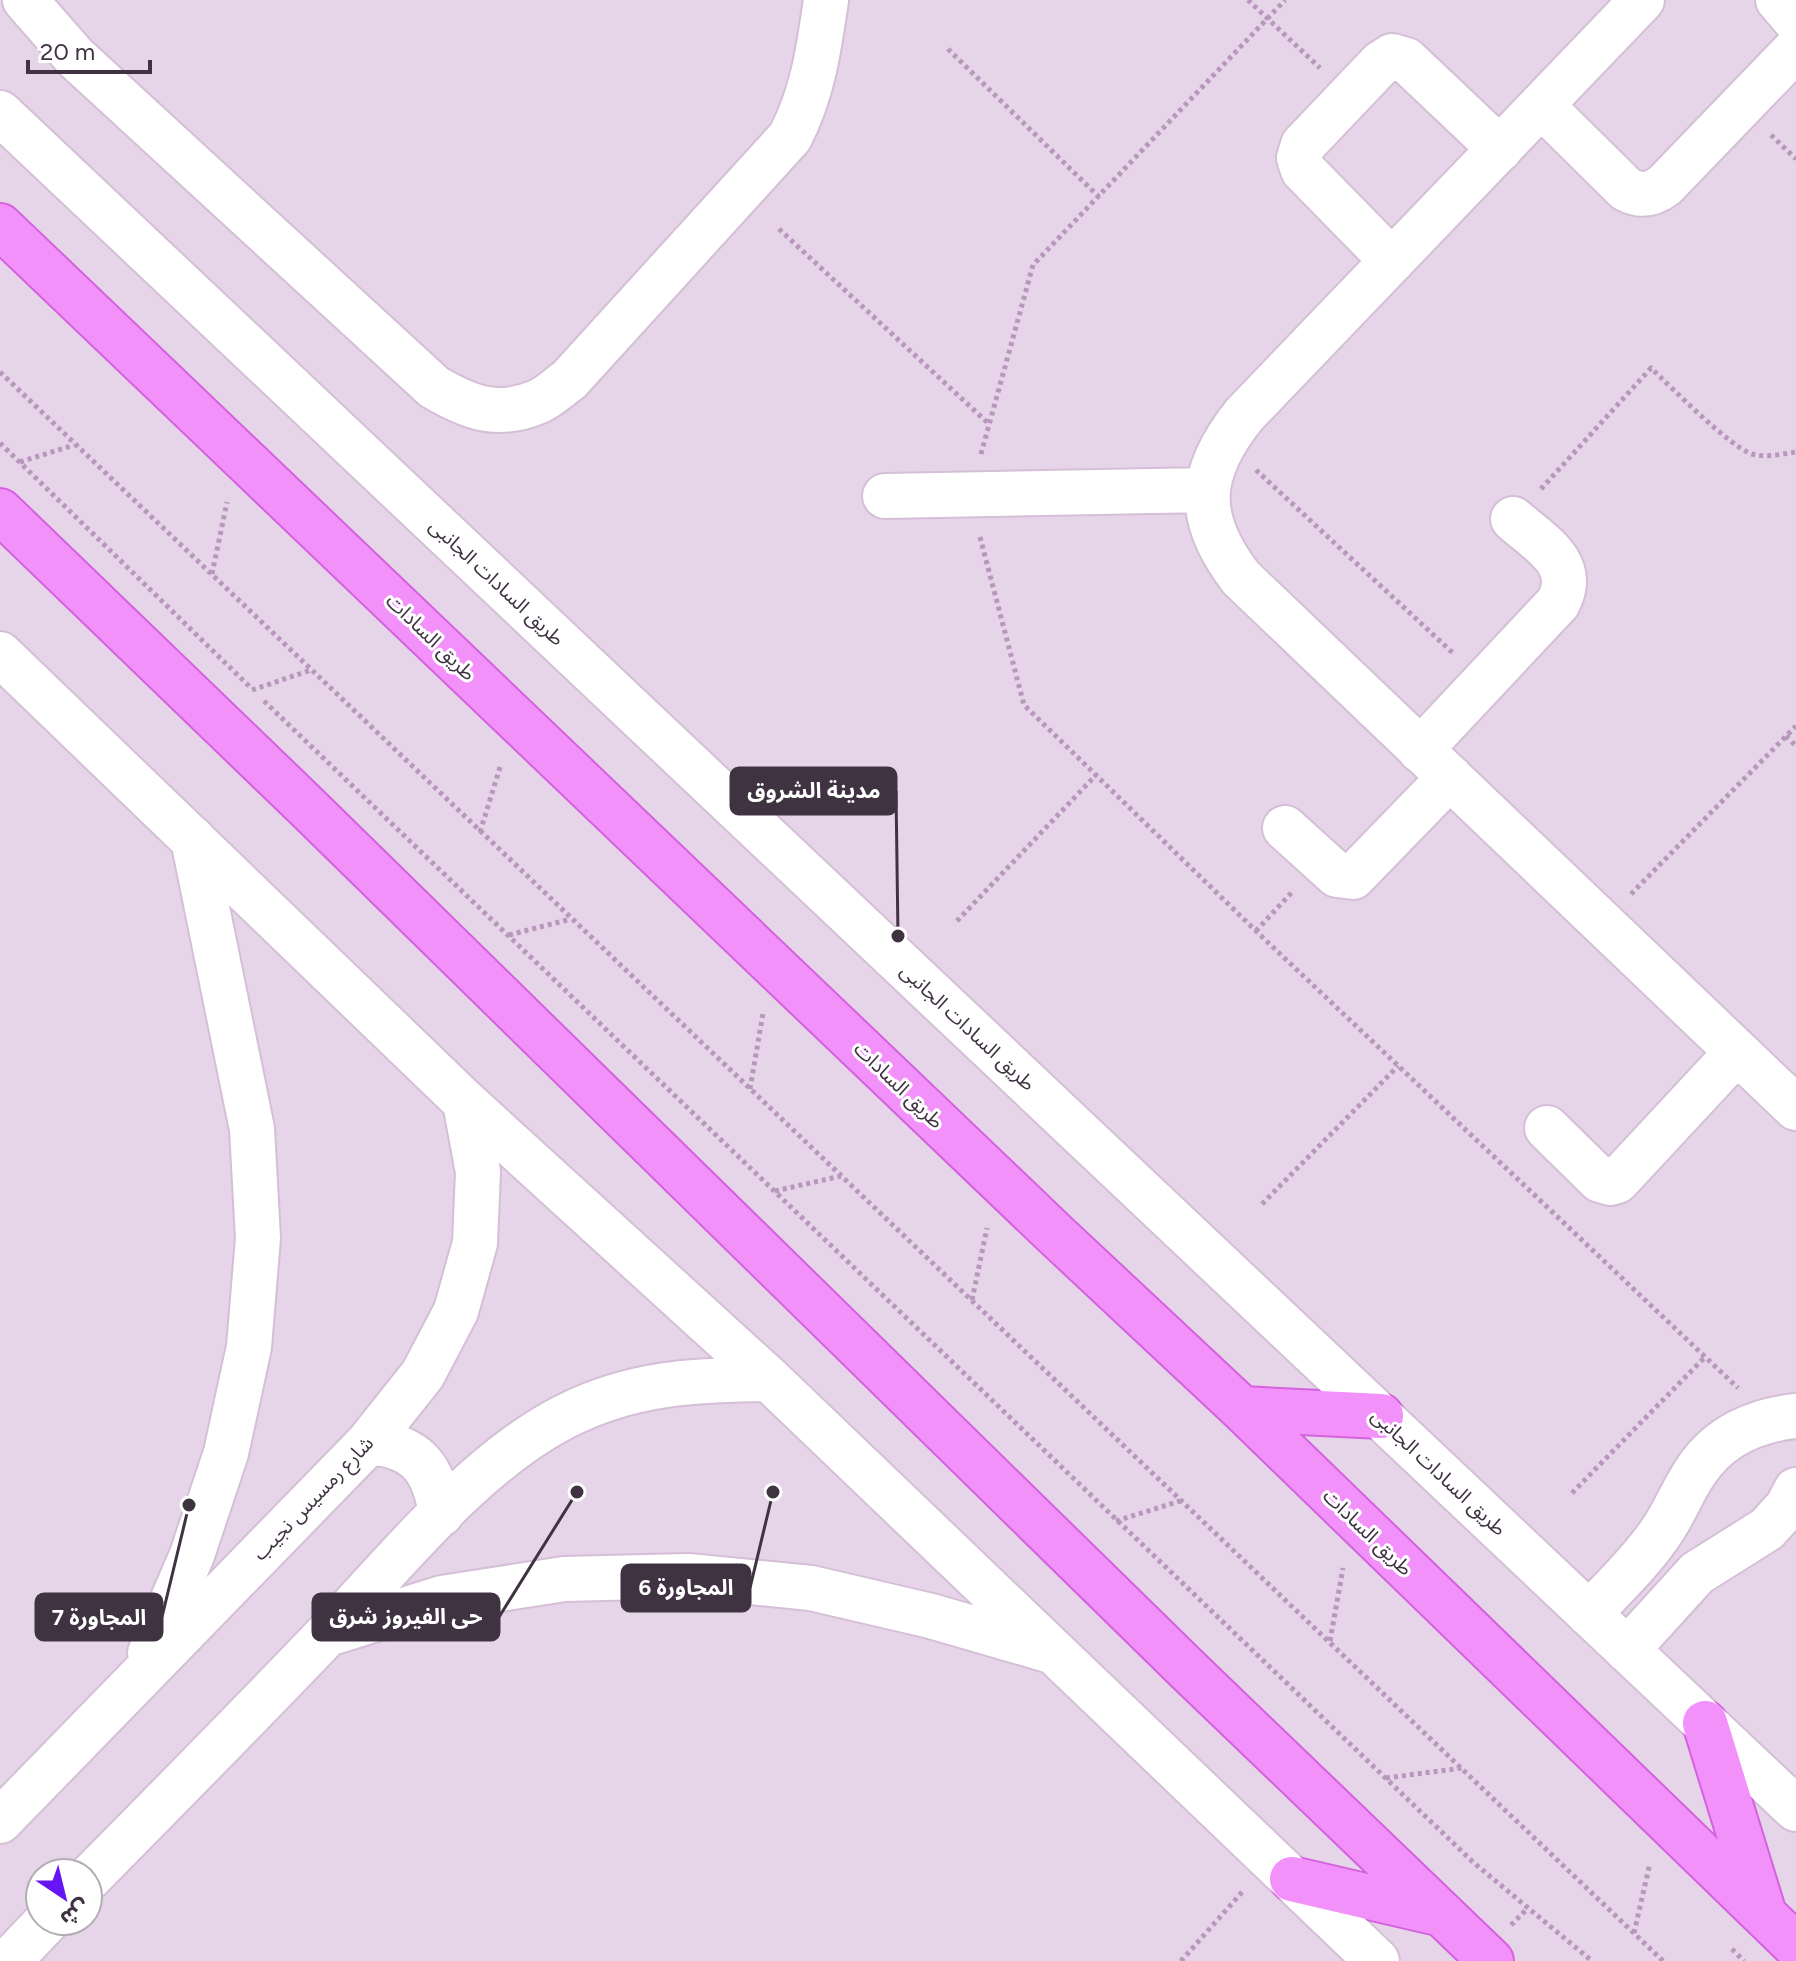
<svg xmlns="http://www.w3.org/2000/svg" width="1796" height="1961" viewBox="0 0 1796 1961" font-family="Figtree,'Noto Sans Arabic',sans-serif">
  <rect width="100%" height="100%" fill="#efe2f1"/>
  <!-- residential -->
  <path fill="#e6d4e8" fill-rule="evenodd" d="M0 0H1796V1961H0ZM40 1873H88V1921H40Z"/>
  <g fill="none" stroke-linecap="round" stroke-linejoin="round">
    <defs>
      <path id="minor" d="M25 0 75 57 434 387C468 407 497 419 537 402 548 398 559 387 569 380L790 137C813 93 819 48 826 0
        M1642 0 1244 415C1197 474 1195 518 1241 578L1796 1108
        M1778 0 1796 21
        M1541 105 1626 189C1641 197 1652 195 1665 185L1796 49
        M0 113 1796 1809
        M1392 261 1303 170 1299 158 1303 145 1381 63 1392 56 1406 60 1500 149
        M885 496 1208 490
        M0 654 465 1102 769 1379 1377 1961
        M1420 750 1558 603C1579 563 1540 543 1513 519
        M1285 828 1337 875 1353 877 1450 777
        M1547 1128 1600 1180 1611 1183 1617 1181 1737 1052
        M369 1442C417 1446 434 1468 441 1514
        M1589 1614C1613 1588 1639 1564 1659 1535 1674 1515 1682 1491 1696 1471 1719 1436 1756 1420 1796 1416
        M328 1634 442 1598 564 1579 688 1576 811 1588 931 1616 1048 1650
        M1627 1650 1697 1573 1767 1529 1787 1507 1796 1490
        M150 1653 192 1555 226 1453 249 1347 258 1238 252 1129 193 839
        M0 1821 369 1442 423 1374 456 1311 475 1243 478 1172 465 1102
        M88 1879C170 1796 252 1713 333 1628 400 1557 476 1462 564 1417 632 1382 695 1380 769 1379
        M9 1961 47 1921"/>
      <path id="major" d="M0 226 1056 1235 1242 1409 1796 1946
        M0 511 306 806 1190 1672 1491 1961
        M1242 1409 1381 1416
        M1705 1723 1763 1911
        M1292 1879 1442 1914"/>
    </defs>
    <!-- minor casing -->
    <use href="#minor" stroke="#d4bfd7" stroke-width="48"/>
    <!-- major casing -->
    <use href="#major" stroke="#d462df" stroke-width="48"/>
    <!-- path -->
    <path stroke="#b897bd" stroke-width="5" stroke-dasharray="4 4" stroke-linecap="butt" d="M1248 0 1320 68
      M948 49 1099 197
      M1771 135 1796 159
      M779 229 989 424
      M0 372 1663 1961
      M0 443 251 688
      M981 454 1033 265 1285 0
      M20 462 74 445
      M1256 470 1454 654
      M1541 489 1651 368C1671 387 1730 447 1752 454 1766 458 1782 454 1796 452
      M980 537 1024 705 1256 931 1738 1388
      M212 574 227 502
      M252 690 311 670
      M264 701 1474 1863 1592 1961
      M1786 736 1796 746
      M480 832 501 764
      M1631 894 1796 726
      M957 921 1096 775
      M1256 931 1293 891
      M509 935 571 919
      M750 1089 763 1013
      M775 1191 841 1176
      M1262 1204 1398 1066
      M972 1300 987 1228
      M1572 1493 1705 1357
      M1116 1521 1180 1501
      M1330 1641 1343 1568
      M1386 1778 1462 1768
      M1511 1925 1527 1909
      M1634 1933 1650 1863
      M1732 1949 1744 1961
      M1181 1961 1244 1890"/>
    <!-- minor -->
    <use href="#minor" stroke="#fff" stroke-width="44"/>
    <!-- major -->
    <use href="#major" stroke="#f391fb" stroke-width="44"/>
  </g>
  <g text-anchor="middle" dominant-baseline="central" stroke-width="6" stroke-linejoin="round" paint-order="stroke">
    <!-- street labels -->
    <g font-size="20" fill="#3f3342" stroke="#fff">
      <text transform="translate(497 582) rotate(43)">طريق السادات الجانبى</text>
      <text transform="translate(431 637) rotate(44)">طريق السادات</text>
      <text transform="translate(968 1027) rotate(43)">طريق السادات الجانبى</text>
      <text transform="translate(899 1085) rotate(44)">طريق السادات</text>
      <text transform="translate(1439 1472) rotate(43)">طريق السادات الجانبى</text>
      <text transform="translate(313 1498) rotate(-46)">شارع رمسيس نجيب</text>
      <text transform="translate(1368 1532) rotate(44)">طريق السادات</text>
    </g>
  </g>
  <!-- callouts -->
  <path fill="none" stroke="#3f3342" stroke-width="3" d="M898 936L896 791M773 1492L750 1588M577 1492L499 1617M189 1505L162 1617"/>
  <g fill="#3f3342" stroke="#fff" stroke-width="3">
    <circle cx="898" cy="936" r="8"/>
    <circle cx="773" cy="1492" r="8"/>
    <circle cx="577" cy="1492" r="8"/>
    <circle cx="189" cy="1505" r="8"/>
  </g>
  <g fill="#3f3342" stroke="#3f3342" stroke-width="3">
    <rect x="731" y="768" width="165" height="46" rx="8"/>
    <rect x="622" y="1565" width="128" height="46" rx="8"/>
    <rect x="313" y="1594" width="186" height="46" rx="8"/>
    <rect x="36" y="1594" width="126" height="46" rx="8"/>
  </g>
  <g font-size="22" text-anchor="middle" font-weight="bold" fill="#fff">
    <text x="814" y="798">مدينة الشروق</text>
    <text x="686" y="1595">المجاورة 6</text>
    <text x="406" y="1624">حى الفيروز شرق</text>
    <text x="99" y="1625">المجاورة 7</text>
  </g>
  <!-- north arrow -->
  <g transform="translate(64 1897) rotate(145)"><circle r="38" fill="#ffffff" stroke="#b2adb3" stroke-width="2"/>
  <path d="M0-6L14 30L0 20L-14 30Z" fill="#6616f4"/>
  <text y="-12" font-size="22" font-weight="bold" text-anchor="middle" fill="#3f3342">ش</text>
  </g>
  <!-- scale -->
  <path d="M28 60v12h122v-12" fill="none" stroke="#3f3342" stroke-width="4"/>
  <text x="40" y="60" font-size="24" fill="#3f3342" stroke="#ffffff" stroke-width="6" paint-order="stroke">20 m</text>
</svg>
